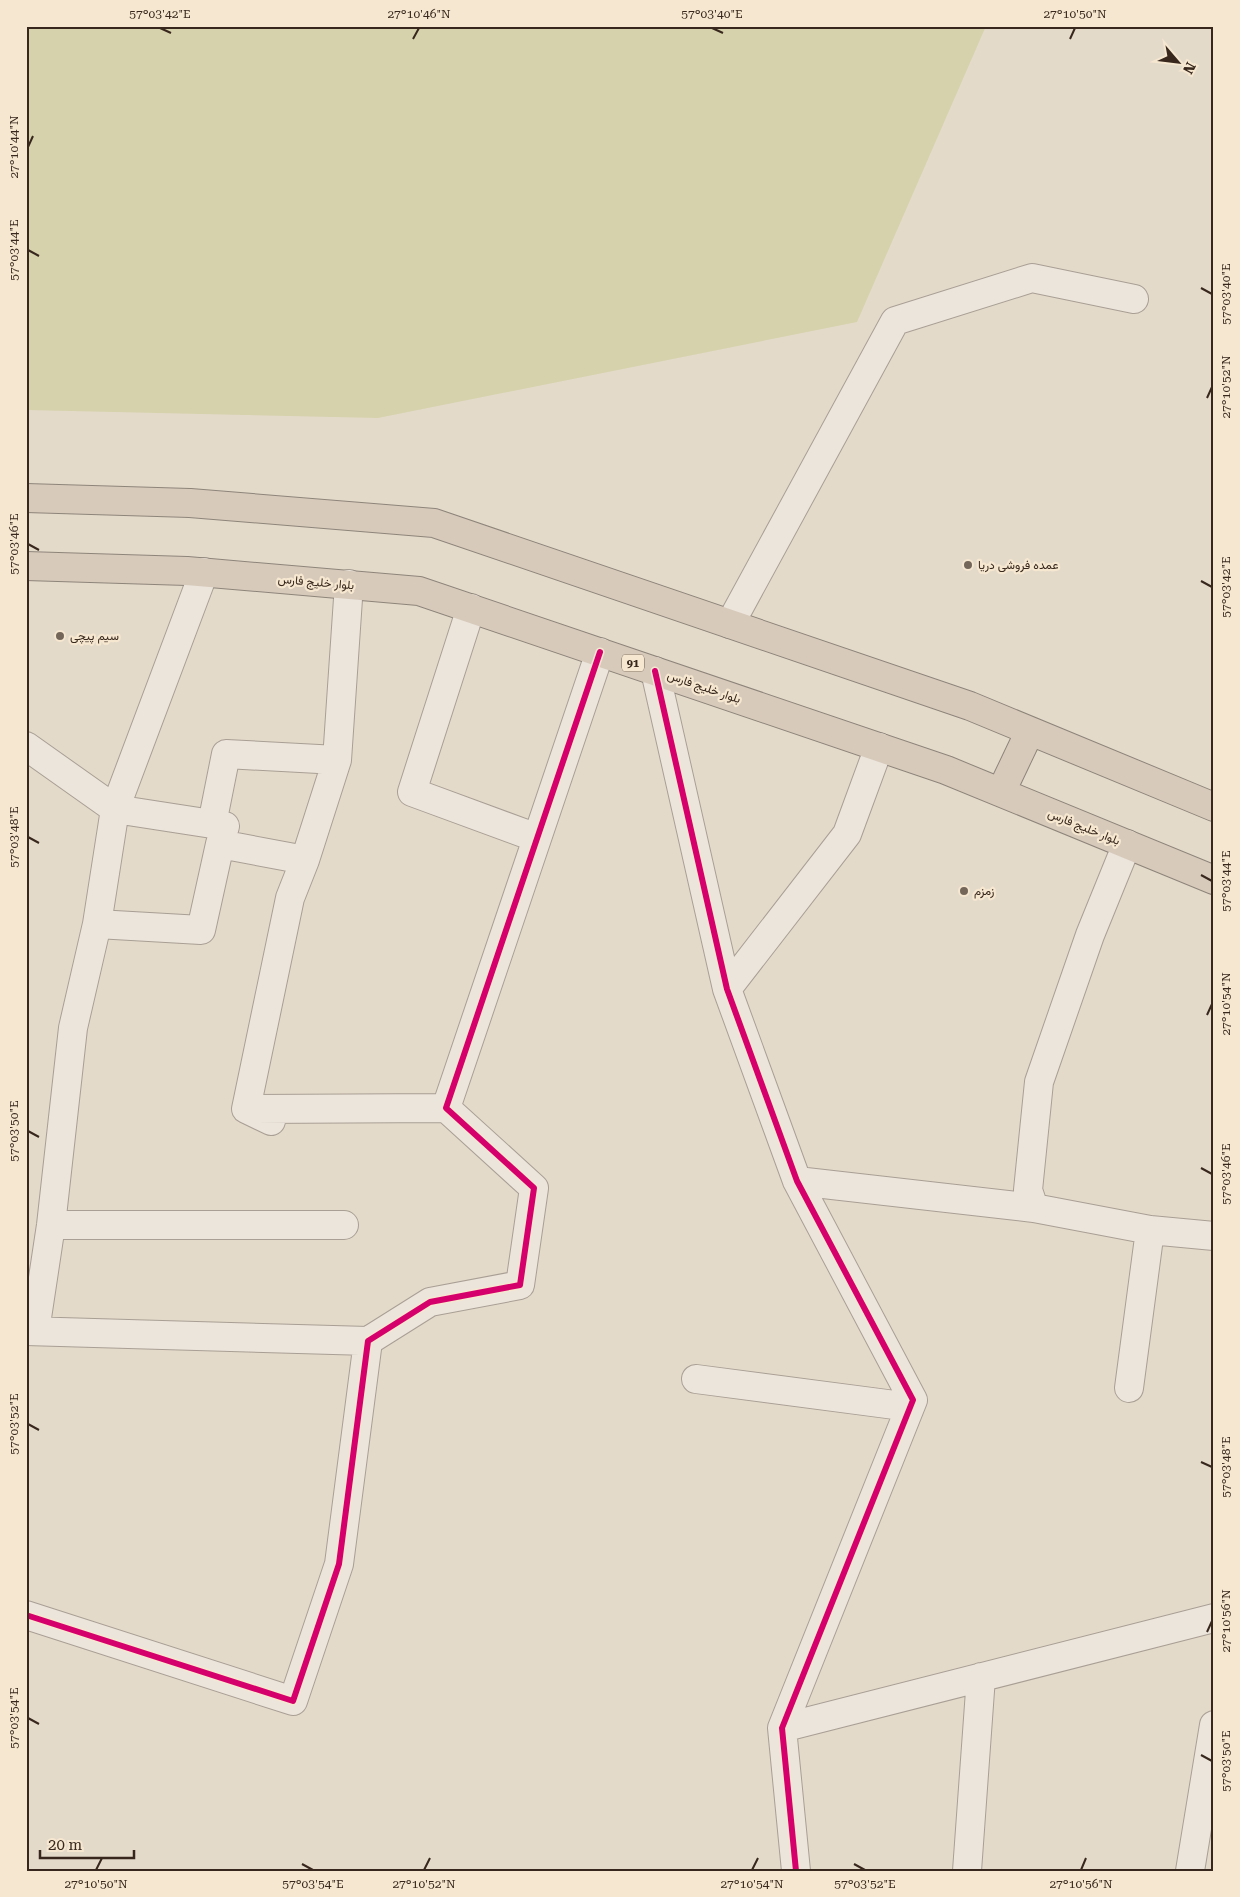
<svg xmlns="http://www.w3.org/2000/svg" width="1240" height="1897" viewBox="0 0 1240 1897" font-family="'Roboto Serif',Vazirmatn,serif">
  <rect width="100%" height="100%" fill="#e4daca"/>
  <!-- green -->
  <path fill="#d6d2ac" d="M26 26H986L857 322 378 418 26 410Z"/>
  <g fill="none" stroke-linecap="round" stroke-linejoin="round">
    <defs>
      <path id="street" d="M471 608 412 792 537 838
        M730 624 895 321 1032 278 1134 299
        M655 671 727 989 797 1181 913 1400 782 1728 796 1871
        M26 746 115 809 204 572
        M212 824 226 754 337 760
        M305 860 337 760 349 584
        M97 924 201 930 220 844 305 860 290 898 246 1109 271 1121
        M727 989 847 834 879 747
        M248 1109 446 1108
        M797 1181 1034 1208 1150 1230 1214 1236
        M1034 1208 1028 1190 1039 1082 1090 935 1127 844
        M51 1225H344
        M26 1331 368 1341
        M35 1331 51 1225 73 1028 97 924 115 809 225 826 220 844
        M696 1379 910 1407
        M1129 1388 1150 1230
        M26 1615 293 1701 339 1564 368 1341 430 1302 520 1285 534 1188 446 1108 600 652
        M782 1728 1214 1618
        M967 1871 981 1677
        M1190 1871 1214 1725"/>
      <path id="highway" d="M26 498 190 503 434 523 970 706 1214 807
        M26 566 187 571 419 591 946 770 1214 880
        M1001 792 1030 731"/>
    </defs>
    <!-- street casing -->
    <use href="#street" stroke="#a99f94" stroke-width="30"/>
    <!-- highway casing -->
    <use href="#highway" stroke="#8e857a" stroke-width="30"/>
    <!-- street -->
    <use href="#street" stroke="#ece5dc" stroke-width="28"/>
    <!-- highway -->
    <use href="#highway" stroke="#d7cabb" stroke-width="28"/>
    <defs>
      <path id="cycleway" d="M655 671 727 989 797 1181 913 1400 782 1728 796 1871
        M26 1615 293 1701 339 1564 368 1341 430 1302 520 1285 534 1188 446 1108 600 652"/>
    </defs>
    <!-- cycleway casing -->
    <use href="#cycleway" stroke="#f6e7d0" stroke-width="9"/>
    <!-- cycleway -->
    <use href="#cycleway" stroke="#d6006c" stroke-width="6"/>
  </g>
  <!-- ticks -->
  <path fill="none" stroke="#37271c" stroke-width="2" d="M160 28 171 33M712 28 723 33M413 39 419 28M1070 39 1075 28M28 147 33 136M28 250 39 256M1201 288 1212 294M1207 398 1212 387M28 544 39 550M1201 581 1212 587M28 837 39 843M1201 875 1212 881M1207 1015 1212 1004M28 1131 39 1137M1201 1168 1212 1174M28 1424 39 1430M1201 1462 1212 1467M1207 1632 1212 1621M28 1718 39 1724M1201 1755 1212 1761M302 1864 313 1870M854 1864 865 1870M96 1870 102 1858M424 1870 430 1858M752 1870 758 1858M1081 1870 1086 1858"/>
  <!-- markers -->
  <g fill="#746659" stroke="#f6e7d0" stroke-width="2">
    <circle cx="968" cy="565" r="5"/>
    <circle cx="60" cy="636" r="5"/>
    <circle cx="964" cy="891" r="5"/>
  </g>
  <g text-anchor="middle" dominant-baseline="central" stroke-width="4.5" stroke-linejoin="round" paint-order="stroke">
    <!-- shield labels -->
    <rect fill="#f6e7d0" stroke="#706152" stroke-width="1" x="622" y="654.5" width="22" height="17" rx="4"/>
    <g font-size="11" font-weight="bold" fill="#37271c">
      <text x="633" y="663">91</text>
    </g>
    <!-- poi labels -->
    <g font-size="12" fill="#37271c" stroke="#f6e7d0" text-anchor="start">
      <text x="978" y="565">عمده فروشی دریا</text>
      <text x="70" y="636">سیم پیچی</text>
      <text x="974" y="891">زمزم</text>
    </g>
    <!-- street labels -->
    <g font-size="12" fill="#37271c" stroke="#f6e7d0">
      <text transform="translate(316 582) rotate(5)">بلوار خلیج فارس</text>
      <text transform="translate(704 687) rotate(19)">بلوار خلیج فارس</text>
      <text transform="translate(1084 827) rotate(22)">بلوار خلیج فارس</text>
    </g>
  </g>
  <!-- border -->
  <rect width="1240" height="1897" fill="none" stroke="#f6e7d0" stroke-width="55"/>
  <!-- north arrow -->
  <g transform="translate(1178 62) rotate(118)" stroke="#f6e7d0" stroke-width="4" paint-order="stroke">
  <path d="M0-4L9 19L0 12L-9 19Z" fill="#37271c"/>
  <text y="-8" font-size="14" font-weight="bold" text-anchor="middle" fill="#37271c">N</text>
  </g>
  <!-- scale -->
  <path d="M40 1850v8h94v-8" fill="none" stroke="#37271c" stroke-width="2.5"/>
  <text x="48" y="1850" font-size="15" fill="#37271c" stroke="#f6e7d0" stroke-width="4" paint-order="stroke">20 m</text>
  <rect x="28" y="28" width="1184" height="1842" fill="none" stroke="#37271c" stroke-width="2"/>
  <g font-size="12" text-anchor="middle" fill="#37271c">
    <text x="160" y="18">57°03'42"E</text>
    <text x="419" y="18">27°10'46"N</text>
    <text x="712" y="18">57°03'40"E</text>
    <text x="1075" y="18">27°10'50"N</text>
    <text transform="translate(14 147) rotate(-90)" y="4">27°10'44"N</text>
    <text transform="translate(14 250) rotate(-90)" y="4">57°03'44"E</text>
    <text transform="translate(1226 294) rotate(-90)" y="4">57°03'40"E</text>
    <text transform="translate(1226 387) rotate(-90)" y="4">27°10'52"N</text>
    <text transform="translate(14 544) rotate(-90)" y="4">57°03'46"E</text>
    <text transform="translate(1226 587) rotate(-90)" y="4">57°03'42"E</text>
    <text transform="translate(14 837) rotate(-90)" y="4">57°03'48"E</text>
    <text transform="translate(1226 881) rotate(-90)" y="4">57°03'44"E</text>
    <text transform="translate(1226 1004) rotate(-90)" y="4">27°10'54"N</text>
    <text transform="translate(14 1131) rotate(-90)" y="4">57°03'50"E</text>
    <text transform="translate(1226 1174) rotate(-90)" y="4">57°03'46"E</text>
    <text transform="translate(14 1424) rotate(-90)" y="4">57°03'52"E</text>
    <text transform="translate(1226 1467) rotate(-90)" y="4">57°03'48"E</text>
    <text transform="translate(1226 1621) rotate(-90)" y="4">27°10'56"N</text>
    <text transform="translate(14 1718) rotate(-90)" y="4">57°03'54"E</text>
    <text transform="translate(1226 1761) rotate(-90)" y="4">57°03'50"E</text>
    <text x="96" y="1888">27°10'50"N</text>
    <text x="313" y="1888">57°03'54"E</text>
    <text x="424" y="1888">27°10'52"N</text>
    <text x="752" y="1888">27°10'54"N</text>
    <text x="865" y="1888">57°03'52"E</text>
    <text x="1081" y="1888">27°10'56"N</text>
  </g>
</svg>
